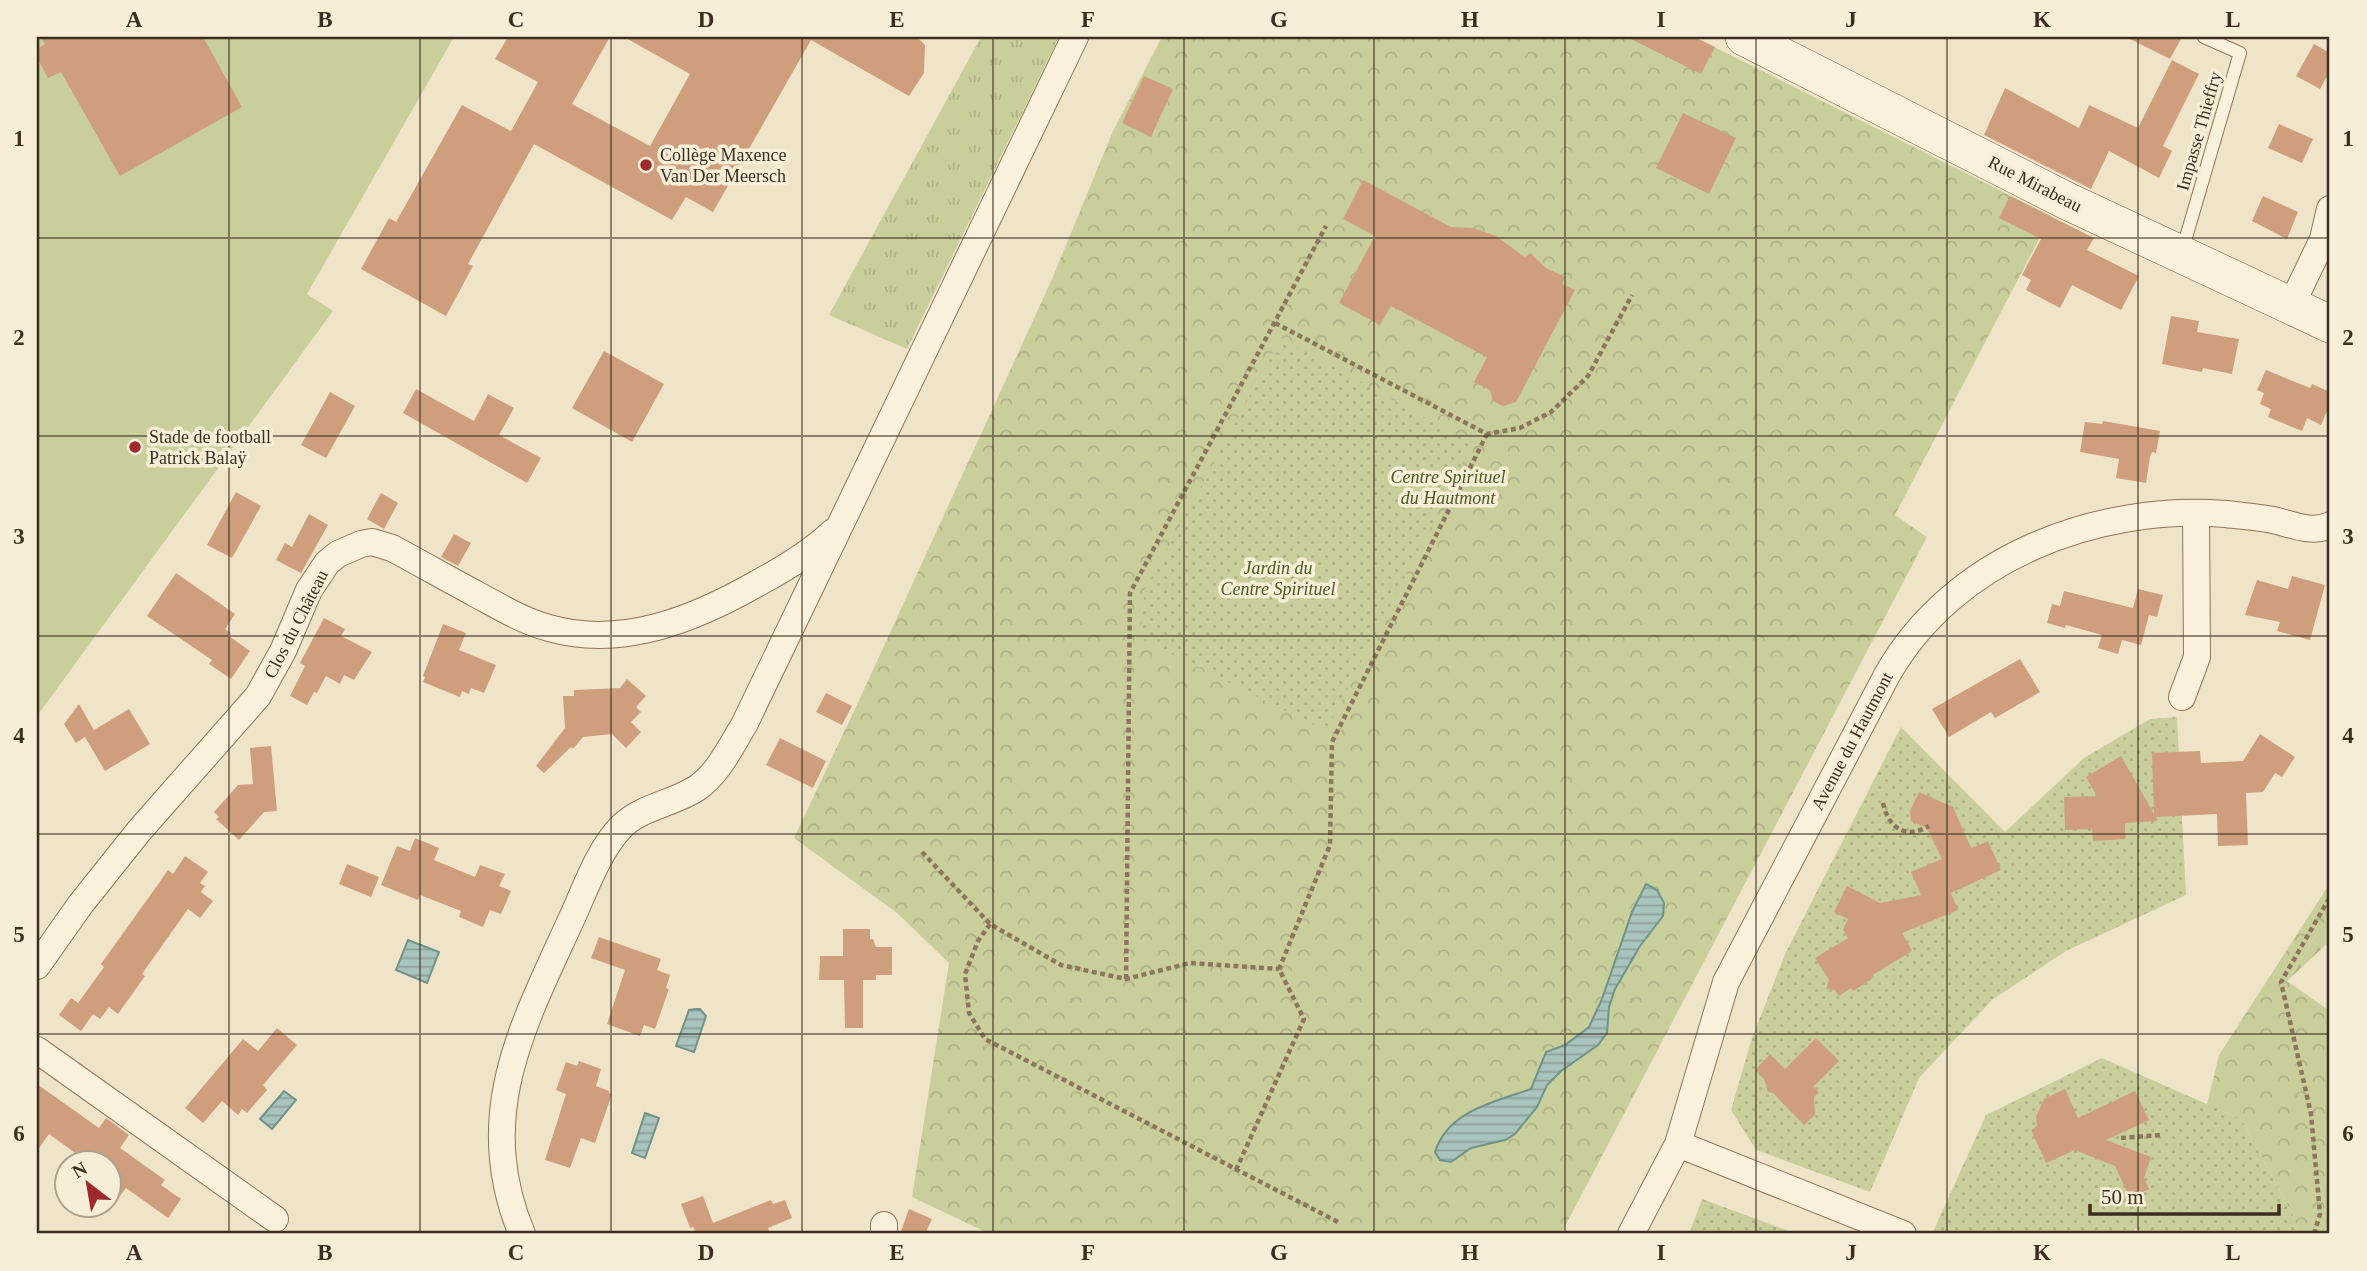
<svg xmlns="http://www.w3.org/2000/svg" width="2367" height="1271" viewBox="0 0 2367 1271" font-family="'Times New Roman',serif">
  <defs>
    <pattern id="grass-tufts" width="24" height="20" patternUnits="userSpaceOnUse" patternTransform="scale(1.75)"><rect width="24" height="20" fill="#c9cf9b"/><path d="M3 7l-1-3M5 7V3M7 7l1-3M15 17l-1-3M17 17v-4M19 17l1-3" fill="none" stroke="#aeb285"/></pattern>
    <pattern id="forest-firs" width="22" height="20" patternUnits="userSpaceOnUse" patternTransform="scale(1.75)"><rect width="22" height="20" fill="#c9cf9b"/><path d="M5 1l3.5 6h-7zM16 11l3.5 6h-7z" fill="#aeb285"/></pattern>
    <pattern id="park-crowns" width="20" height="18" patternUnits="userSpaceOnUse" patternTransform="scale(1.75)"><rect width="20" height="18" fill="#c9cf9b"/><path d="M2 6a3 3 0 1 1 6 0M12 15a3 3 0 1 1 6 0" fill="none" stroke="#aeb285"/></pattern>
    <pattern id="garden-dots" width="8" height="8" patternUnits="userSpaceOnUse" patternTransform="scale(1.75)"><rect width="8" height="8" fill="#c9cf9b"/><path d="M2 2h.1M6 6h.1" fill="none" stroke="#aeb285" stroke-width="1.8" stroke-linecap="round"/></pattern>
    <pattern id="water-rules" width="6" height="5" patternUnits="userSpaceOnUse" patternTransform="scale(1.75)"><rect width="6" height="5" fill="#a9c4bc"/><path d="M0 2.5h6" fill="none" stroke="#8ba098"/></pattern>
  </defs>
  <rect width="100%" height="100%" fill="#f0e4c8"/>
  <!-- grass -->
  <path fill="url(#grass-tufts)" d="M981 37H1059L907 349 829 315Z"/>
  <!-- forest -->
  <path fill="url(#forest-firs)" d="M2330 913V941L2287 981Z"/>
  <!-- park -->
  <path fill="url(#park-crowns)" d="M1162 37H1694L2051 216 1895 515 1927 537 1561 1234H990L912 1197 949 963 897 913 794 838 862 694 1052 279 1113 131Z
    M2330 883V913L2287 981 2330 1011V1234H2299L2293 1215 2241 1119 2207 1104 2219 1055Z"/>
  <!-- garden -->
  <path fill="url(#garden-dots)" d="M1281 338 1473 444 1326 731 1140 638 1145 590Z
    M2177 717 2186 895 2066 951 1992 1000 1919 1078 1870 1192 1756 1150 1731 1110 1752 1038 1786 952 1901 727 2005 832 2084 758 2150 719Z
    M2102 1058 2241 1119 2293 1215 2299 1234H2145L2136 1228 2131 1234H1932L1986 1115Z
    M1702 1199 1797 1234H1689Z"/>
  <!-- pitch -->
  <path fill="#c9cf9b" d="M37 37H454L307 294 333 311 37 716Z"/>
  <!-- water -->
  <path fill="url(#water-rules)" stroke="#6f938a" stroke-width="2" d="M1646 884 1657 890 1664 903 1663 916 1640 946 1615 989 1609 1007 1607 1033 1598 1045 1561 1071 1547 1085 1537 1107 1515 1134 1505 1140 1471 1148 1451 1162 1440 1160 1435 1152C1448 1111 1494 1102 1531 1089L1546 1052 1565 1045 1589 1027 1602 999 1632 912Z
    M408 940 439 952 427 983 396 970Z
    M696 1009H700L706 1016 694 1052 676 1046 689 1010Z
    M284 1091 296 1100 272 1129 260 1119Z
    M645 1113 659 1118 645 1158 632 1153Z"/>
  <!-- building -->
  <path fill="#cf9f7d" d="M41 37H203L242 107 120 176 61 72 48 78 37 58V49L45 44Z
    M508 37H610L572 104 650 146 690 74 624 37H917L925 45 924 73 909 96 811 40 713 212 686 197 672 220 534 144 468 264 473 266 446 316 361 269 389 218 396 222 462 105 511 131 538 82 495 59Z
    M1627 37H1694L1715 47 1701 74Z
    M2126 37H2182L2170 59Z
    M2314 44 2330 53V71L2320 89 2296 76Z
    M2172 60 2199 74 2163 146 2172 151 2159 178 2109 151 2091 189 1984 135 2005 88 2079 128 2089 105 2138 128Z
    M1144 76 1173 89 1151 137 1122 123Z
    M1683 113 1736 138 1709 194 1656 168Z
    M2279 124 2313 139 2302 163 2268 148Z
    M1363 180 1451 227 1473 228 1496 236 1525 257 1530 253 1546 268 1565 277 1562 284 1575 290 1516 402 1503 406 1493 401 1490 390 1474 382 1487 357 1391 306 1380 325 1339 303 1375 236 1343 219Z
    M2010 196 2094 238 2087 250 2139 276 2121 310 2072 285 2060 308 2026 290 2031 280 2022 275 2041 239 1999 218Z
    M2263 196 2298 212 2287 239 2252 221Z
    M2171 316 2199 321 2197 332 2239 339 2232 374 2203 368 2202 372 2162 364Z
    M604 351 664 384 632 442 572 408Z
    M2266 370 2310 388 2312 384 2330 392V404L2321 425 2307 418 2302 431 2268 417 2271 409 2260 404 2264 393 2257 390Z
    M416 389 474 421 488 394 514 408 499 435 541 458 527 483 403 413Z
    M330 392 355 406 326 458 301 445Z
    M2103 421 2160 431 2156 453 2152 452 2150 457 2146 483 2116 478 2119 459 2080 452 2085 422 2102 424Z
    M236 492 261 506 232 558 207 545Z
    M381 493 398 503 384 529 367 519Z
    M309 514 328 525 301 573 276 560 285 543 292 547Z
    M454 534 471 543 458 566 441 557Z
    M176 573 235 614 225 629 231 633 229 636 250 651 231 679 209 664 212 660 147 616Z
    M2292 576 2325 585 2310 640 2277 631 2280 622 2245 615 2257 580 2288 589Z
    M2138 589 2163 595 2157 617 2149 615 2141 645 2122 640 2118 654 2098 648 2102 635 2066 625 2065 628 2047 623 2052 604 2060 606 2064 591 2133 608Z
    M324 618 345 629 341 636 372 652 354 680 344 675 340 684 326 676 317 693 314 692 307 705 290 696 305 666 300 663Z
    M443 624 466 633 459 650 496 665 484 693 471 688 469 694 462 691 460 697 423 682 425 677 423 676Z
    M2020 659 2040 692 1995 718 1991 712 1949 737 1932 709Z
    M627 679 646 696 636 707 641 712 631 722 641 732 626 748 612 734 583 737 573 749 571 747 544 773 536 766 565 728 563 696H574V690L620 688Z
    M826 693 852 706 842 725 816 712Z
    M79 704 94 730 129 709 150 744 105 771 85 737 76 743 64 724Z
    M2260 734 2295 757 2282 777 2275 773 2263 792 2246 793 2248 845 2218 846 2217 814 2156 817 2158 821 2125 823V839L2093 841 2092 829 2065 830 2064 797 2097 796 2086 777 2121 756 2154 814 2152 753 2200 751 2201 763 2243 761Z
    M780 738 826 761 813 788 766 765Z
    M271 746 277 811 264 812 239 840 216 819 219 817 214 812 238 785 253 784 250 748Z
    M1919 792 1953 807 1971 848 1988 841 2001 870 1951 893 1958 910 1902 933 1912 951 1871 976 1872 979 1853 991 1851 988 1839 996 1835 990 1826 989 1829 980 1815 958 1848 938 1843 930 1848 919 1834 912 1847 886 1880 903 1921 895 1911 872 1942 859 1927 828 1911 821 1910 811Z
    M415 838 439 848 434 860 475 877 480 865 505 874 499 886 511 891 501 914 490 910 483 927 459 917 461 911 420 895 418 900 381 885 397 846 410 851Z
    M185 856 208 872 200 883 205 886 201 892 213 901 200 918 188 909 142 974 145 976 118 1014 109 1007 100 1019 93 1014 81 1031 59 1015 71 998 78 1003 104 967 101 964 159 883 168 870 173 874Z
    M347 864 379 877 371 897 339 884Z
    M843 929H870V939H873L876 947H892V975H876V980H863V1028H845L844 980H819L820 956H843Z
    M599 937 661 959 657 970 670 975 666 988 669 989 655 1029 644 1025 640 1036 607 1024 625 970 591 958Z
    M277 1028 297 1045 263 1085 267 1090 247 1113 242 1109 238 1115 222 1101 203 1123 185 1108 243 1039 258 1051Z
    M1816 1038 1839 1061 1813 1087 1819 1092 1814 1097 1815 1115 1804 1125 1773 1093 1768 1092 1764 1079 1755 1070 1770 1054 1785 1069Z
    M579 1061 601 1069 596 1086 609 1091V1093L612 1094 595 1143 581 1138 570 1168 545 1160 566 1094 556 1090 566 1062 577 1066Z
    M37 1084 99 1128 106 1118 129 1135 120 1148 165 1180 161 1185 181 1199 168 1218 126 1188 108 1212V1163H89L49 1134 37 1151Z
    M2065 1089 2078 1118 2135 1091 2149 1120 2106 1140 2151 1157 2144 1178 2149 1189 2130 1198 2115 1166 2075 1150 2046 1163 2031 1130 2037 1126 2036 1117 2044 1099Z
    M703 1196 713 1223 771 1200 773 1204 785 1200 792 1218 768 1228 770 1234H688L695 1231 693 1227 690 1228 681 1204Z
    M909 1209 932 1219 925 1234H900Z"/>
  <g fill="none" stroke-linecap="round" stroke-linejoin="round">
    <defs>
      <path id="service" d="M2182 251 2240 53 2204 37"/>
      <path id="minor" d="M2291 306 2323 239 2330 209
        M2182 697 2197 657 2196 513
        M37 966 80 905 139 831 258 696 283 651 309 590 327 563 338 554 361 544 372 542 392 548C420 563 448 579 476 594 500 607 523 621 549 628 622 649 695 619 758 583 784 569 811 553 833 532
        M37 1050 275 1219
        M1678 1144 1903 1234
        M522 1234C473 1116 522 1027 571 920 585 890 598 851 621 827 642 806 673 804 697 788 718 774 731 746 744 725L1075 37
        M884 1234V1225
        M1631 1234 1678 1144 1726 982 1887 675C1953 558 2096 504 2226 514 2241 516 2258 517 2273 520 2291 524 2313 534 2330 525"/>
      <path id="secondary" d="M1744 37 2067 201 2330 324"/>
    </defs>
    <!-- service casing -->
    <use href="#service" stroke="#8d765c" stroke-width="14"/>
    <!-- minor casing -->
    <use href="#minor" stroke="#8d765c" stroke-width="28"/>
    <!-- secondary casing -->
    <use href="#secondary" stroke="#6f573f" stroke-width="38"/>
    <!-- path -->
    <path stroke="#8d765c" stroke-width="4.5" stroke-dasharray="5 3.5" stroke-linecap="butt" d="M1275 323 1487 434 1520 428 1551 412 1588 376 1632 295
      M1883 803C1888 827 1905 840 1929 826
      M922 852 990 924 1061 965 1126 979 1190 963 1279 969
      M990 924 978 941 965 974 969 1013 985 1039 1338 1222
      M1126 979 1130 593 1326 226
      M2121 1138 2161 1135
      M1236 1170 1304 1019 1279 969 1330 845 1332 742 1487 434
      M2314 1234 2320 1214 2311 1114 2281 982 2330 897"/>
    <!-- service -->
    <use href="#service" stroke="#faf1dc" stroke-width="12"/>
    <!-- minor -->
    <use href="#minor" stroke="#faf1dc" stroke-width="26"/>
    <!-- secondary -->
    <use href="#secondary" stroke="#faf1dc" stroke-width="37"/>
  </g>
  <!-- grid -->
  <path fill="none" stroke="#3d2e20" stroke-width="2" stroke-opacity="0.55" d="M229 37V1234M420 37V1234M611 37V1234M802 37V1234M993 37V1234M1184 37V1234M1374 37V1234M1565 37V1234M1756 37V1234M1947 37V1234M2138 37V1234M37 238H2330M37 436H2330M37 636H2330M37 834H2330M37 1034H2330"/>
  <!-- markers -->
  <g fill="#9e2a2b" stroke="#f7eed8" stroke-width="2.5">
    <circle cx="646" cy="165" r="7"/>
    <circle cx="135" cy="447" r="7"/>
  </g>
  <g text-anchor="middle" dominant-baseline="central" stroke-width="7" stroke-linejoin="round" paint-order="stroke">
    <!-- street labels -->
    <g font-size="18" fill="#3d2e20" stroke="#f7eed8">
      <text transform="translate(2199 131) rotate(-74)">Impasse Thieffry</text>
      <text transform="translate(2035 184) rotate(27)">Rue Mirabeau</text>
      <text transform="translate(296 624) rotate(-63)">Clos du Château</text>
      <text transform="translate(1852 741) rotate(-62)">Avenue du Hautmont</text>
    </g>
    <!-- poi labels -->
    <g font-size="18" fill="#3d2e20" stroke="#f7eed8" text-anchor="start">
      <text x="660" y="155">Collège Maxence<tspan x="660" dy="21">Van Der Meersch</tspan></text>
      <text x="149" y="437">Stade de football<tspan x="149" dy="21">Patrick Balaÿ</tspan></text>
    </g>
    <!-- park labels -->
    <g font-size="18" font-style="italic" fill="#4d5a26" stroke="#f7eed8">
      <text x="1448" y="477">Centre Spirituel<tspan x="1448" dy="21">du Hautmont</tspan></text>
      <text x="1278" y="568">Jardin du<tspan x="1278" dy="21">Centre Spirituel</tspan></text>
    </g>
  </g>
  <!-- border -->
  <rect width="2367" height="1271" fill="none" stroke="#f7eed8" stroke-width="77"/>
  <!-- north arrow -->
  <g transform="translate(88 1184) rotate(329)"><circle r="33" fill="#f7eed8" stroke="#ada18e" stroke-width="2"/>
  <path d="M0-5L12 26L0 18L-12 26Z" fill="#9e2a2b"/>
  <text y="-10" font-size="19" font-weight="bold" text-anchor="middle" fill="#3d2e20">N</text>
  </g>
  <!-- scale -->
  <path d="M2090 1204v10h189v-10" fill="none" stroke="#3d2e20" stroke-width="3.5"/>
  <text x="2101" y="1204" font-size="21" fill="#3d2e20" stroke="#f7eed8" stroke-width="5" paint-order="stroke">50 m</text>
  <rect x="38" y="38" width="2290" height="1194" fill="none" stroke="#3d2e20" stroke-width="2.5"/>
  <g font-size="23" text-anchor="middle" font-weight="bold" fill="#3d2e20">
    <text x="134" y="27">A</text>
    <text x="325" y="27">B</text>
    <text x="516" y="27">C</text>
    <text x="706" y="27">D</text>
    <text x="897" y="27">E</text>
    <text x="1088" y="27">F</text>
    <text x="1279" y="27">G</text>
    <text x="1470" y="27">H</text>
    <text x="1661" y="27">I</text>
    <text x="1851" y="27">J</text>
    <text x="2042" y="27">K</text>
    <text x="2233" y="27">L</text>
    <text x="19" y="146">1</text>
    <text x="2348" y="146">1</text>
    <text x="19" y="345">2</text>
    <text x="2348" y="345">2</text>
    <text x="19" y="544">3</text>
    <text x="2348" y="544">3</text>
    <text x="19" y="743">4</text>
    <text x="2348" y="743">4</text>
    <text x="19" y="942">5</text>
    <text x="2348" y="942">5</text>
    <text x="19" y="1141">6</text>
    <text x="2348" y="1141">6</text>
    <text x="134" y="1260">A</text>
    <text x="325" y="1260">B</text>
    <text x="516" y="1260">C</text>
    <text x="706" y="1260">D</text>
    <text x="897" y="1260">E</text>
    <text x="1088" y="1260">F</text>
    <text x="1279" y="1260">G</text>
    <text x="1470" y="1260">H</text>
    <text x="1661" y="1260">I</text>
    <text x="1851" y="1260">J</text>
    <text x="2042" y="1260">K</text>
    <text x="2233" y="1260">L</text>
  </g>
</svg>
